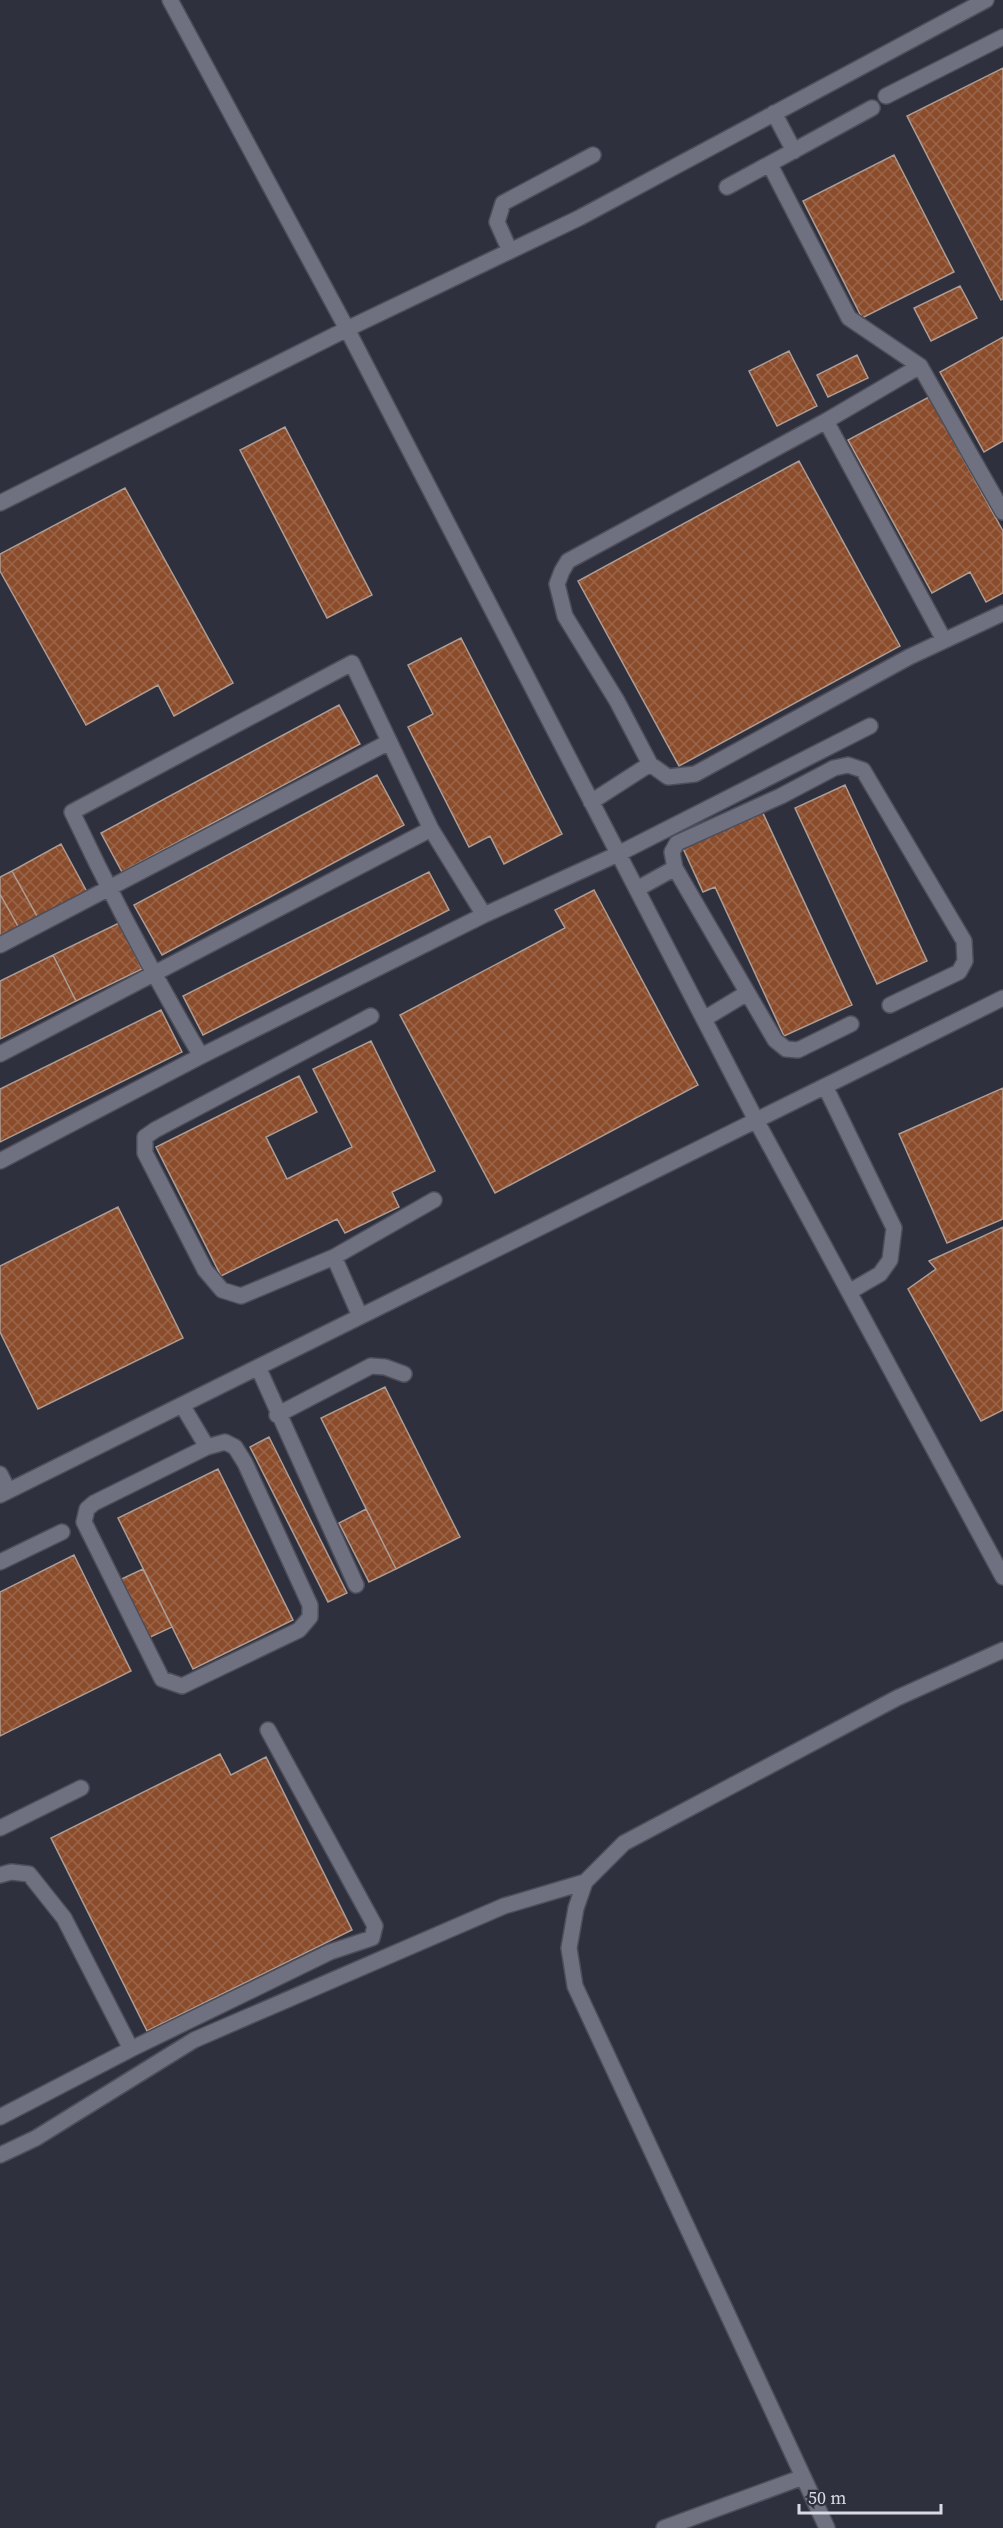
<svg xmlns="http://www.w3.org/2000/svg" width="1003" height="2528" viewBox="0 0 1003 2528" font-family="'Source Serif 4',serif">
  <defs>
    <pattern id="building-cross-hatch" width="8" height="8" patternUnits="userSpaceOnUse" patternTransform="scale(1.5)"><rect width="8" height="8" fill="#8b4c2b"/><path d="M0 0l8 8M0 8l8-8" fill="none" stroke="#9b654a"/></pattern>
  </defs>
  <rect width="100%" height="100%" fill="#2f303d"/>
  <!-- building -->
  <path fill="url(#building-cross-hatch)" stroke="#ae9d95" stroke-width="1.5" d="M1003 68V299L1001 300 907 116Z
    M894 155 954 272 862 318 803 201Z
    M960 286 977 318 931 341 914 308Z
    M1003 337V441L984 452 940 372Z
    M789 351 817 406 777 426 749 371Z
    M857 355 868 378 828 397 817 375Z
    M929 397 1003 531V593L986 602 970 572 932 593 848 440Z
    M285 427 372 595 327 618 240 450Z
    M799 461 900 646 679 766 578 581Z
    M125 488 233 683 174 716 158 685 86 725 0 571V554Z
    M461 638 562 834 504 864 490 836 469 847 408 727 433 714 408 665Z
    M339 705 360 744 122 872 101 833Z
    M377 775 404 825 162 955 134 905Z
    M845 785 927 961 877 984 795 808Z
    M761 809 852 1005 784 1036 715 887 703 892 682 846Z
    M61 844 87 892 38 918 12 871Z
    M12 871 38 918 19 928 0 894V877Z
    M429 872 449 910 203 1035 183 996Z
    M594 890 698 1085 495 1193 400 1015 565 928 555 910Z
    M0 894 19 928 0 938Z
    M119 923 142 969 76 1001 53 955Z
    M53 955 76 1001 0 1039V981Z
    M161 1010 182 1052 0 1142V1089Z
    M371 1041 435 1171 392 1192 399 1207 345 1233 337 1219 221 1276 156 1147 299 1076 317 1112 266 1137 287 1179 352 1147 313 1069Z
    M1003 1088V1219L947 1243 899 1134Z
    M118 1207 183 1338 38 1409 0 1332V1266Z
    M1003 1227V1410L981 1421 908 1289 936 1269 929 1261Z
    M385 1387 460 1537 396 1569 321 1418Z
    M269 1437 347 1593 328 1602 250 1447Z
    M218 1469 293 1620 193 1669 118 1518Z
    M366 1509 396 1569 369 1582 339 1523Z
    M74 1555 131 1671 0 1736V1592Z
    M143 1569 172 1627 146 1639 117 1581Z
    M220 1754 231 1775 266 1757 352 1930 147 2031 51 1838Z"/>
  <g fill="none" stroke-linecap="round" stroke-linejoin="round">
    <defs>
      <path id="minor" d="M170 0 347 329 756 1120 1003 1577
        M886 96 1003 37
        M774 113 794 151
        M770 165 849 318 920 366 1003 512
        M727 187 872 108
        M510 251 497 222 503 203 593 155
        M826 421 944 640
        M0 503 347 329 579 218 986 0
        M650 764 617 701 565 616 557 584 562 571 568 561 826 421 920 366
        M591 802 650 764 668 777 695 774 909 657 1003 613
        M637 889 675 868
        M0 945 389 742
        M371 1016 155 1130 145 1137V1153L205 1270 222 1290 241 1296 334 1257 434 1200
        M704 1019 747 993
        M851 1024 798 1050 786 1049 775 1040 675 868 672 852 677 843 781 796 834 768 848 765 863 770 964 941 965 961 959 972 890 1005
        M0 1054 431 829
        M201 1056C154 976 111 895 72 812L352 663 431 829 484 915
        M825 1086 894 1228 890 1260 880 1274 849 1292
        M0 1161 201 1056 484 915 618 854 870 726
        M334 1257 360 1316
        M258 1367 356 1585
        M182 1405 207 1447 225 1442 235 1447 245 1463 310 1605V1617L299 1630 182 1686 162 1679 84 1522 87 1509 94 1503 207 1447
        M277 1415 371 1366 385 1367 404 1374
        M0 1474 8 1490
        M0 1495 1003 998
        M0 1562 62 1532
        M0 1828 81 1788
        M0 1875 11 1872 29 1874 64 1918 131 2049
        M0 2117 131 2049 330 1952 372 1938 375 1926 268 1730
        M0 2155 36 2138 194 2040 504 1906 585 1882
        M664 2528 803 2477
        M827 2528 575 1986 569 1948 576 1908 585 1882 624 1843 897 1698 1003 1650"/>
    </defs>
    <!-- minor casing -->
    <use href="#minor" stroke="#4d4e59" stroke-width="18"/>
    <!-- minor -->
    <use href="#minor" stroke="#707180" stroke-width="15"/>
  </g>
  <!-- scale -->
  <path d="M799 2504v9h142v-9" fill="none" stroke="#d9dae3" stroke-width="3"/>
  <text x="808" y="2504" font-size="18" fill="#d9dae3" stroke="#2f303d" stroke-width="4.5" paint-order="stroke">50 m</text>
</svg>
